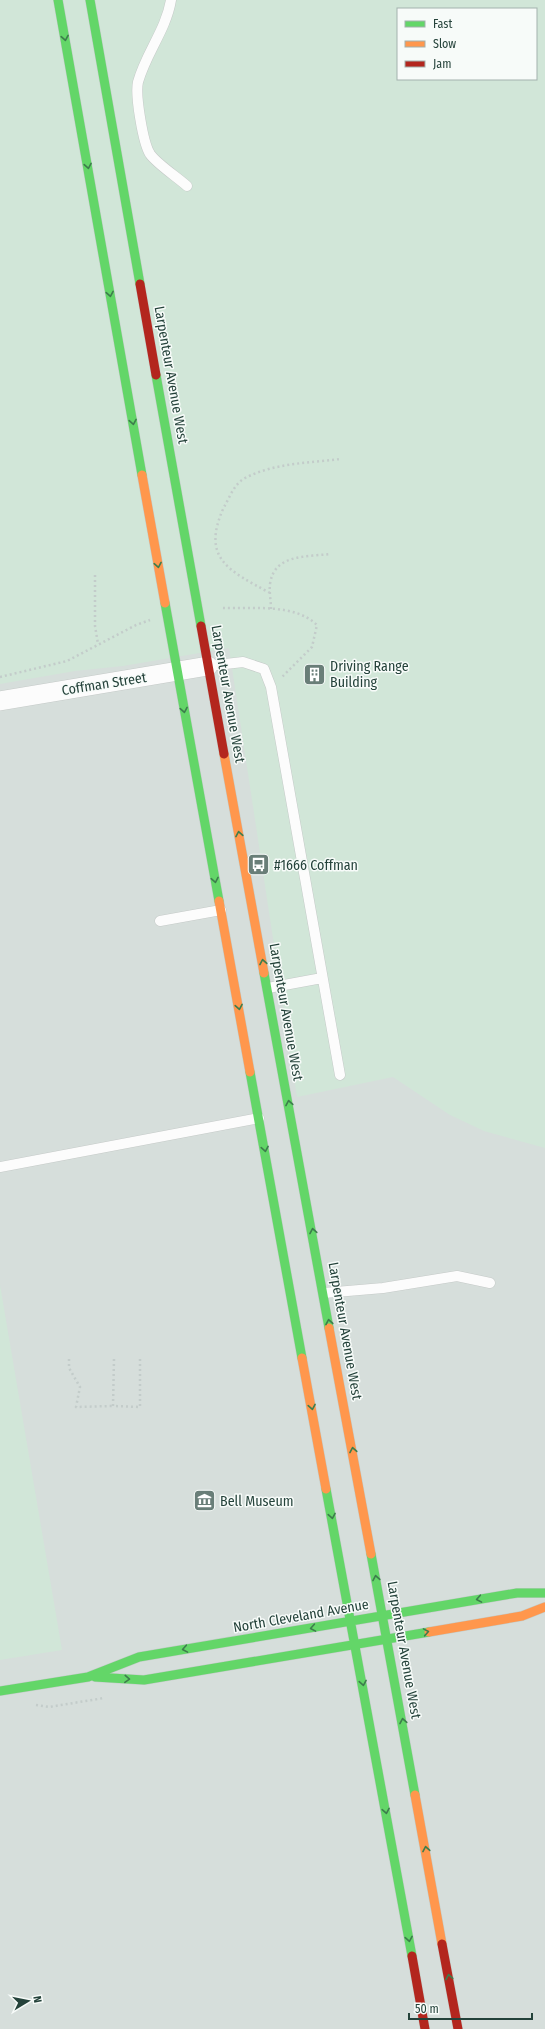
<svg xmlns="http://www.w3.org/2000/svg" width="545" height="2029" viewBox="0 0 545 2029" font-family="'Fira Sans Condensed',sans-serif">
  <rect width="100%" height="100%" fill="#e8edeb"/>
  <!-- built -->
  <path fill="#d6dedb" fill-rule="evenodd" d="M0 0H545V2029H0ZM398 9H536V79H398Z"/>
  <!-- green -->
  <path fill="#d1e6d8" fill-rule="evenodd" d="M0 0H545V1148L484 1131 450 1115 393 1077 297 1097 229 648 123 666 75 671 0 684ZM398 9H536V79H398Z
    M0 1285 62 1650 0 1660Z"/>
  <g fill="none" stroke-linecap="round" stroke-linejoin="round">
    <defs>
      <path id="lane" d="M171 0C166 30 146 53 138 82 135 95 143 143 150 154 157 164 177 177 187 186
        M208 666 243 662 264 669 271 687 340 1075
        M160 921 221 910
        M268 988 322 978
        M0 1167 259 1118
        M324 1293 383 1288 457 1276 490 1283"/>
      <path id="street" d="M0 701 208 666"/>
      <path id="fast" d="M58 0 142 475
        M90 0 140 284
        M156 375 201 626
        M165 603 219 901
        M264 973 329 1328
        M250 1072 302 1358
        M326 1489 412 1956
        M371 1554 415 1795
        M95 1677 144 1680 429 1632
        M0 1691 88 1677 139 1657 517 1593H545"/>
      <path id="slow" d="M142 475 165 603
        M224 754 264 973
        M219 901 250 1072
        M329 1328 371 1554
        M302 1358 326 1489
        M429 1632 522 1616 545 1607
        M415 1795 442 1944"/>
      <path id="jam" d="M140 284 156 375
        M201 626 224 754
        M442 1944 458 2029
        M412 1956 425 2029"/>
    </defs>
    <!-- lane casing -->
    <use href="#lane" stroke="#c5cac8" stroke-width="11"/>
    <!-- street casing -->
    <use href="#street" stroke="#c5cac8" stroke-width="20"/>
    <!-- fast casing -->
    <use href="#fast" stroke="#c3cbc8" stroke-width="10"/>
    <!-- slow casing -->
    <use href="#slow" stroke="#c3cbc8" stroke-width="10"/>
    <!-- jam casing -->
    <use href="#jam" stroke="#c3cbc8" stroke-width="10"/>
    <!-- path -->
    <path stroke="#c3ccca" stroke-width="2.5" stroke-dasharray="2 3" stroke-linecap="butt" d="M95 575V626L98 644
      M270 593C230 571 200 559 224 507 230 497 234 484 245 478 274 463 309 463 340 459
      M223 608C253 609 294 603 317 625L312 647 281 678
      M271 609C271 601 269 592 270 584 274 554 306 557 330 554
      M0 677 67 661 136 625 150 620
      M69 1359V1368L80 1387 76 1407 113 1406
      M114 1359 113 1406 140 1407V1359
      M36 1705 49 1707 104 1698"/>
    <!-- lane -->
    <use href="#lane" stroke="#fcfcfc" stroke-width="10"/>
    <!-- street -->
    <use href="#street" stroke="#fcfcfc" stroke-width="19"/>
    <!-- fast -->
    <use href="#fast" stroke="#63d668" stroke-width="9"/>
    <!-- slow -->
    <use href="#slow" stroke="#ff974d" stroke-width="9"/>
    <!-- jam -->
    <use href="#jam" stroke="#b3261e" stroke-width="9"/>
  </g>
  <!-- one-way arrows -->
  <defs><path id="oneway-chevron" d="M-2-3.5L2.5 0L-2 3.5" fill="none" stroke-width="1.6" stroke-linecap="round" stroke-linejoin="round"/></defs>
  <g stroke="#3d7d4c">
    <use href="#oneway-chevron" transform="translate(65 38) rotate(80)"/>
    <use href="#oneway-chevron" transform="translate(88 166) rotate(80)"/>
    <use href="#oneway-chevron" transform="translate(110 294) rotate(80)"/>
    <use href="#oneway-chevron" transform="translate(133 422) rotate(80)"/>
    <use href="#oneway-chevron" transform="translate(158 565) rotate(80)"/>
    <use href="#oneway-chevron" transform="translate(184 710) rotate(80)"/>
    <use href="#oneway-chevron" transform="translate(239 834) rotate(-100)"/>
    <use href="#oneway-chevron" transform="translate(215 880) rotate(79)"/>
    <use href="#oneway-chevron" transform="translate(263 962) rotate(-100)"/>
    <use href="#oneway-chevron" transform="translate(239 1007) rotate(80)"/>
    <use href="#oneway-chevron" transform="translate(289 1103) rotate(-100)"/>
    <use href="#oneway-chevron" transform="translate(265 1149) rotate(80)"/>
    <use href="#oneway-chevron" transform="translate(313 1231) rotate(-100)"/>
    <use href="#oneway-chevron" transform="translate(329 1322) rotate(-100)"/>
    <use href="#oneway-chevron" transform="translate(312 1407) rotate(80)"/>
    <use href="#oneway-chevron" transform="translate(353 1450) rotate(-100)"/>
    <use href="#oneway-chevron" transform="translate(332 1516) rotate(80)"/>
    <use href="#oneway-chevron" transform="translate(376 1578) rotate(-100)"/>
    <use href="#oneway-chevron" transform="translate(479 1599) rotate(170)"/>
    <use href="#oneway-chevron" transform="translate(313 1628) rotate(170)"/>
    <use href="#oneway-chevron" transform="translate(426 1632) rotate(-10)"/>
    <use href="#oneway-chevron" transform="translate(185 1649) rotate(170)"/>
    <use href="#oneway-chevron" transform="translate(127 1679) rotate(3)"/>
    <use href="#oneway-chevron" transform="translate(363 1683) rotate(80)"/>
    <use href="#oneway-chevron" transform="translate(403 1721) rotate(-100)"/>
    <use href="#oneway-chevron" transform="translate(386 1811) rotate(80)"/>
    <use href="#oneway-chevron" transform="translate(426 1849) rotate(-100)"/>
    <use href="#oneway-chevron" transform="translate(409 1939) rotate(80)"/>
    <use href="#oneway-chevron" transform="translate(449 1977) rotate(-100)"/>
  </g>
  <!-- icons -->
  <defs>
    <symbol id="building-square" viewBox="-11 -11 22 22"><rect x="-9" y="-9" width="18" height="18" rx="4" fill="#697e78" stroke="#f7fbf9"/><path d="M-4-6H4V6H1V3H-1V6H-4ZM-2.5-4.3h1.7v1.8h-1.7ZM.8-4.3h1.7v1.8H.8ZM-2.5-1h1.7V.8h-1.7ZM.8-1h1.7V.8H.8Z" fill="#fff"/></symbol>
    <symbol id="bus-square" viewBox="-11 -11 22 22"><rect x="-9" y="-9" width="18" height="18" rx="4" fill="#697e78" stroke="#f7fbf9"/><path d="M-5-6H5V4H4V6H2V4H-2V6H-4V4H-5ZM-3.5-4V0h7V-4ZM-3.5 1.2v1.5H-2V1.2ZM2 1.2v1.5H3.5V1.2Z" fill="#fff"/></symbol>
    <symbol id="museum-square" viewBox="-11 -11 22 22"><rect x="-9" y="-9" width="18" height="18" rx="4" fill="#697e78" stroke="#f7fbf9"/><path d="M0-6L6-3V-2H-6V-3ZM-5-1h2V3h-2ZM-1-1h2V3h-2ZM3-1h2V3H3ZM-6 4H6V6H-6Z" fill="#fff"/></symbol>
  </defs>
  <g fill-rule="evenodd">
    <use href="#building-square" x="302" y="662" width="25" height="25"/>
    <use href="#bus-square" x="246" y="852" width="25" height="25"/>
    <use href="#museum-square" x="192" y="1488" width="25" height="25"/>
  </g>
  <g text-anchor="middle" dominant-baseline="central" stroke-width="3" stroke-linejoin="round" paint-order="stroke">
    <!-- street labels -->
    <g font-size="14" fill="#24423a" stroke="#f7fbf9">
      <text transform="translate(171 375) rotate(80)">Larpenteur Avenue West</text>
      <text transform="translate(104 684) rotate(-9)">Coffman Street</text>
      <text transform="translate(228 694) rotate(80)">Larpenteur Avenue West</text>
      <text transform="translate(286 1012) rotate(80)">Larpenteur Avenue West</text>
      <text transform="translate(345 1331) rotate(80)">Larpenteur Avenue West</text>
      <text transform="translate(301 1616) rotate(-10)">North Cleveland Avenue</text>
      <text transform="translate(404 1650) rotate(80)">Larpenteur Avenue West</text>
    </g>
    <!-- poi labels -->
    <g font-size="14" fill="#24423a" stroke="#f7fbf9" text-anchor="start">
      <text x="330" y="666">Driving Range<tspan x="330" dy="16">Building</tspan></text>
      <text x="274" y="865">#1666 Coffman</text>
      <text x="220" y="1501">Bell Museum</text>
    </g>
  </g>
  <!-- legend -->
  <rect x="397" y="8" width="140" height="72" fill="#f7fbf9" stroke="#a3b1ad"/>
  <rect x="405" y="21" width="20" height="6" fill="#63d668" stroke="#a3b1ad"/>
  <text x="433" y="28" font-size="12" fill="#24423a">Fast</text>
  <rect x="405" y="41" width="20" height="6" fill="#ff974d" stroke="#a3b1ad"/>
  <text x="433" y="48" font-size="12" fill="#24423a">Slow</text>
  <rect x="405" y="61" width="20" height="6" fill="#b3261e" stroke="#a3b1ad"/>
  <text x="433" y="68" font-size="12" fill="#24423a">Jam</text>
  <!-- north arrow -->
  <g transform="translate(28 2001) rotate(80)" stroke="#f7fbf9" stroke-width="3" paint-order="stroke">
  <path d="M0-3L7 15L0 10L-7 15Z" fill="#24423a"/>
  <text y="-6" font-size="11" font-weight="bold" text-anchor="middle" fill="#24423a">N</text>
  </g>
  <!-- scale -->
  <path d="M409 2013v6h123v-6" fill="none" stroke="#24423a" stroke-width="2"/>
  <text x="415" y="2013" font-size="12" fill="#24423a" stroke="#f7fbf9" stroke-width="3" paint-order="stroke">50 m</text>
</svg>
